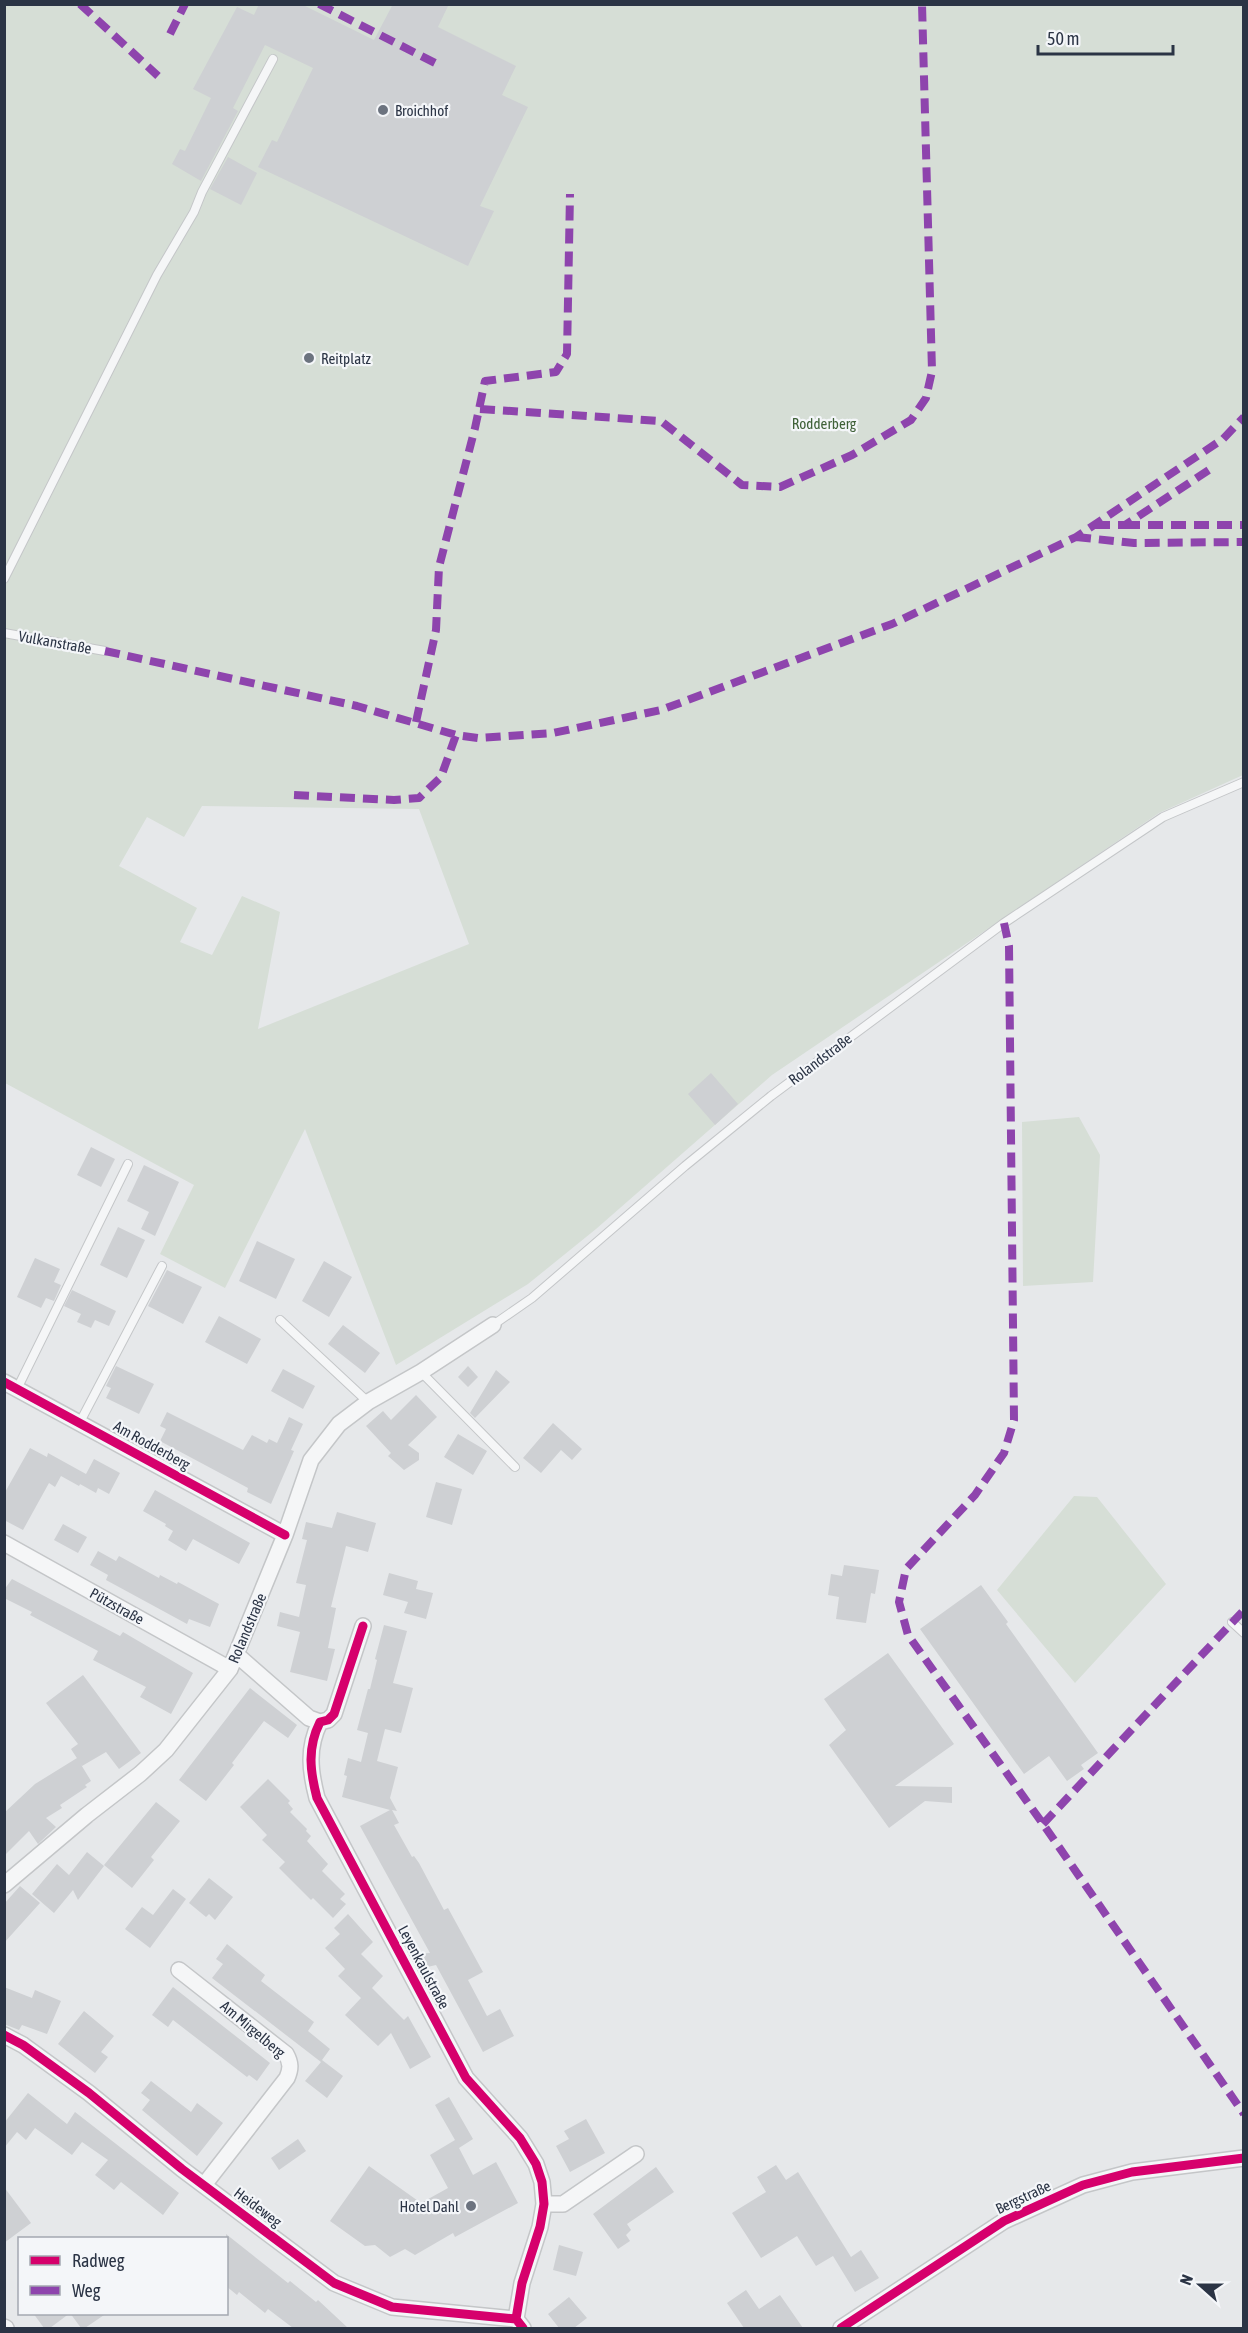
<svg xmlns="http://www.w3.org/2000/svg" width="1248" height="2333" viewBox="0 0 1248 2333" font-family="'Asap Condensed',sans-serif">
  <rect width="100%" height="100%" fill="#e6e8ea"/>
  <!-- green -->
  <path fill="#d6ded6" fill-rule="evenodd" d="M4 5H1243V775L1159 813 772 1075 596 1229 528 1284 396 1365 305 1129 225 1288 160 1254 194 1185 5 1083ZM202 806 419 809 469 944 258 1029 280 912 242 896 212 955 180 942 197 908 119 866 147 817 184 837Z
    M1079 1117 1100 1155 1093 1282 1023 1286 1022 1122Z
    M1074 1496 1097 1497 1166 1584 1075 1683 997 1590Z"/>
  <!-- building -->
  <path fill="#ced0d3" d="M259 4H301L374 40 393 4H449L438 27 516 66 502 95 528 107 480 206 494 211 468 266 258 167 272 140 277 142 313 68 265 45 233 108 238 111 201 181 172 164 180 149 185 151 211 98 193 89 237 7 254 15Z
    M228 157 257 173 241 205 210 189Z
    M711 1073 738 1104 715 1125 688 1094Z
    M91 1147 115 1159 101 1187 77 1175Z
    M144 1165 179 1182 155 1236 141 1229 149 1212 127 1201Z
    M118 1227 145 1240 127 1278 100 1265Z
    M257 1241 295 1259 276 1299 239 1281Z
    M35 1258 60 1269 54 1282 61 1285 54 1301 46 1298 41 1308 17 1297Z
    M324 1261 352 1277 329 1317 302 1301Z
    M167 1270 202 1287 183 1324 148 1306Z
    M72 1290 116 1311 109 1326 95 1320 91 1328 77 1322 81 1314 64 1306Z
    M219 1316 261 1339 247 1364 205 1342Z
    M343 1325 380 1353 365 1373 328 1344Z
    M116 1366 154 1384 139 1414 106 1398 111 1388 106 1386Z
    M468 1366 478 1377 468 1387 458 1377Z
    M283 1369 315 1386 303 1409 271 1391Z
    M496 1370 510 1382 475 1418 470 1413Z
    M416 1395 437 1417 408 1445 419 1453V1460L404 1470 388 1456 391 1453 366 1426 383 1411 391 1420Z
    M167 1412 243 1450 252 1435 267 1443 269 1439 277 1443 289 1417 303 1424 291 1450 294 1451 271 1504 247 1492 248 1488 160 1441 166 1429 160 1426Z
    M553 1423 582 1449 572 1460 561 1450 541 1473 523 1458Z
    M458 1434 487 1451 473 1475 444 1457Z
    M30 1448 47 1457 48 1453 86 1474 94 1459 120 1473 109 1494 98 1488 96 1493 80 1484 83 1479 79 1486 61 1476 55 1487 49 1483 23 1530 4 1520V1494Z
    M436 1482 462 1489 452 1525 426 1517Z
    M155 1490 250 1543 239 1564 193 1539 186 1551 168 1540 173 1531 165 1526 166 1524 143 1511Z
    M337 1512 376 1523 368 1552 346 1546 331 1607 336 1608 328 1648 335 1649 327 1681 290 1672 300 1632 277 1626 280 1612 299 1617 306 1585 296 1583 307 1540 302 1539 306 1522 332 1528Z
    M63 1524 87 1537 78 1553 54 1540Z
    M98 1551 116 1561 119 1556 159 1578 160 1575 177 1584 178 1582 219 1604 210 1627 189 1619 187 1624 106 1580 108 1575 90 1565Z
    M844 1565 879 1570 875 1594 871 1593 866 1623 836 1619 839 1597 828 1595 831 1574 842 1576Z
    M389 1573 418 1581 416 1589 433 1593 426 1619 404 1613 408 1602 383 1595Z
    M12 1579 120 1636 123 1632 193 1673 171 1714 140 1697 146 1687 93 1660 98 1651 30 1615 32 1612 4 1598V1590Z
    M981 1585 1008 1622 1006 1624 1098 1753 1081 1765 1084 1769 1067 1781 1049 1756 1024 1774 920 1629Z
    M384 1625 407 1631 393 1683 413 1688 401 1733 385 1729 377 1761 398 1767 390 1798 397 1811 392 1810 399 1823 394 1825 412 1857 414 1856 419 1863 444 1910 448 1908 483 1972 468 1980 487 2016 500 2009 514 2036 483 2052 436 1965 423 1968 415 1954 430 1953 360 1826 390 1810 342 1797 347 1776 344 1775 348 1758 361 1762 368 1733 357 1730 368 1689H370L377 1660 375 1659Z
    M888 1653 954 1744 895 1786 952 1787V1803L925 1801 889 1828 829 1745 846 1730 824 1699Z
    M83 1675 141 1753 119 1769 106 1752 82 1766 71 1749 78 1744 46 1703Z
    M250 1688 297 1725 288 1738 264 1721 232 1763 234 1765 206 1801 179 1780Z
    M77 1758 91 1781 85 1785 87 1787 60 1805 62 1808 46 1818 56 1827 38 1844 29 1831 4 1856V1813L35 1784Z
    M268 1779 290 1801 288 1803 293 1809 290 1812 307 1829 306 1831 311 1836 307 1841 328 1864 322 1871 345 1894 340 1899 346 1904 333 1918 313 1898 311 1900 279 1868 285 1862 262 1840 267 1835 240 1807Z
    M156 1802 180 1821 151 1857 154 1860 132 1888 104 1865Z
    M87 1852 104 1866 78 1900 73 1890 54 1913 32 1894 57 1864 69 1875Z
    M209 1878 233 1897 215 1920 209 1914 206 1917 189 1903Z
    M20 1886 40 1903 4 1943V1904Z
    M173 1889 186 1899 150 1948 125 1929 142 1907 153 1915Z
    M348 1914 373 1942 361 1954 383 1976 372 1988 404 2020 408 2016 431 2057 410 2069 391 2033 378 2046 345 2015 361 1998 338 1976 345 1969 325 1948 340 1934 334 1928Z
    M227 1944 265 1975 261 1981 314 2022 308 2031 330 2049 322 2060 343 2076 327 2098 305 2081 321 2062 212 1978 223 1964 216 1959Z
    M4 1987 32 1998 35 1990 61 2001 47 2034 22 2025 19 2030 4 2024Z
    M173 1987 270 2063 257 2081 249 2075 247 2077 173 2020 168 2027 152 2015Z
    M84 2011 114 2036 101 2052 108 2057 95 2073 58 2044Z
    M151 2081 191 2112 197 2103 223 2123 197 2156 142 2110 150 2100 141 2093Z
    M28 2093 67 2124 75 2112 179 2193 163 2215 121 2182 114 2190 95 2175 108 2160 82 2142 72 2155 35 2128 26 2140 17 2132 4 2148V2123Z
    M449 2097 473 2139 459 2148 473 2175 496 2162 518 2203 455 2237 453 2233 415 2255 405 2249 390 2257 375 2245 365 2246 330 2221 369 2166 421 2203 448 2188 430 2155 455 2140 435 2105Z
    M586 2119 605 2153 570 2172 556 2146 569 2139 564 2131Z
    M298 2139 306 2151 279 2170 271 2158Z
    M776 2165 786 2180 798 2172 851 2257 861 2250 879 2278 855 2292 833 2256 816 2266 797 2236 761 2258 732 2213 766 2192 757 2177Z
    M656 2167 674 2192 627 2224 631 2230 626 2235 630 2241 618 2249 593 2214Z
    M4 2187 31 2223 4 2243Z
    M226 2234 288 2283 290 2281 316 2302 318 2300 348 2328H293L268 2309 265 2313 239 2292 237 2295 226 2286Z
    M559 2245 583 2252 576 2276 553 2270Z
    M746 2290 759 2309 780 2295 803 2328H744L727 2303Z
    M569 2297 587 2318 574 2328H559L548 2314Z
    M33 2313H70L50 2328H44Z
    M70 2313H107L85 2328H81Z"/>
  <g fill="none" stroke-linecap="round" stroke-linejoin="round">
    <defs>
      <path id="service" d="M4 579 157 275 194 212 202 192 273 59
        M4 633 105 651
        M280 1320 368 1402
        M493 1325 532 1298 685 1166 771 1096 1004 923 1163 817 1244 782
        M421 1372 515 1467
        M17 1389 128 1164
        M80 1422 162 1266
        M1232 1622 1244 1633"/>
      <path id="minor" d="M4 1382 285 1535
        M4 1543 230 1669
        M363 1626 334 1714 328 1720 320 1722C307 1748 310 1771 317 1798L466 2078 520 2138 536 2164 542 2182 544 2204 540 2227 522 2283 516 2319
        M237 1655 309 1718 320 1722
        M4 1885 87 1815 140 1774 166 1750 230 1669 285 1535 311 1460 339 1424 368 1402 421 1372 493 1325
        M179 1970 286 2054C291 2063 291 2069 287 2078L204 2185
        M4 2035 23 2045 89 2093 182 2169 334 2283 392 2307 516 2319 523 2328
        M544 2204H563L636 2154
        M4 2327 6 2328
        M841 2328 1004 2221 1083 2185 1132 2172 1244 2158"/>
    </defs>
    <!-- service casing -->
    <use href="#service" stroke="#c4c6c8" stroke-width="10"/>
    <!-- minor casing -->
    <use href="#minor" stroke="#c4c6c8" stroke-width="18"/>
    <!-- service -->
    <use href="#service" stroke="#f5f6f7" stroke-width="8"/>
    <!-- minor -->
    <use href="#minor" stroke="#f5f6f7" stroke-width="15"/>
    <!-- quiet -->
    <path stroke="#8e44ad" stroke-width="8" stroke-dasharray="15 8" stroke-linecap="butt" d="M80 4 158 76
      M319 4 441 66
      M170 34 185 4
      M480 409 661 421 742 485 780 487 852 455 911 420 926 398 932 371 922 4
      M1095 525H1125L1209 470
      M1125 525H1244
      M1076 537 1134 543 1244 542
      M105 651 357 706 456 735 478 738 553 733 661 710 892 624 1076 537 1223 439 1244 417
      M416 722 436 630 439 567 475 428 485 381 556 372 567 354 570 194
      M294 795 394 800 419 798 441 777 456 735
      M1004 923 1009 946 1014 1420 1004 1453 975 1495 906 1569 899 1602 908 1635 1043 1824 1244 2114
      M1043 1824 1244 1610"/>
    <defs>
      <path id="cycleway" d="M4 1382 285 1535
        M363 1626 334 1714 328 1720 320 1722C307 1748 310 1771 317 1798L466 2078 520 2138 536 2164 542 2182 544 2204 540 2227 522 2283 516 2319
        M4 2035 23 2045 89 2093 182 2169 334 2283 392 2307 516 2319 523 2328
        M841 2328 1004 2221 1083 2185 1132 2172 1244 2158"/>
    </defs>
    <!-- cycleway casing -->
    <use href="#cycleway" stroke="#f4f6f9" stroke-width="13"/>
    <!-- cycleway -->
    <use href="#cycleway" stroke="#d6006c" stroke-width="9"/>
  </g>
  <!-- markers -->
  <g fill="#6c737f" stroke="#f4f6f9" stroke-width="2">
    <circle cx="383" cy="110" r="6"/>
    <circle cx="309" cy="358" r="6"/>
    <circle cx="471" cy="2206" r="6"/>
  </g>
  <g text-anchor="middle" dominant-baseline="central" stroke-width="4.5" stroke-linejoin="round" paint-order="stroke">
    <!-- poi labels -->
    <g font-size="15" fill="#2b3445" stroke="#f4f6f9" text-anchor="start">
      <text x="395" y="110">Broichhof</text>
      <text x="321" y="358">Reitplatz</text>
      <text x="459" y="2206" text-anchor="end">Hotel Dahl</text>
    </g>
    <!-- park labels -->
    <g font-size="15" fill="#3f6138" stroke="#f4f6f9">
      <text x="824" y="423">Rodderberg</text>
    </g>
    <!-- street labels -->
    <g font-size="15" fill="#2b3445" stroke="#f4f6f9">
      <text transform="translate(55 642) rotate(10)">Vulkanstraße</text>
      <text transform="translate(820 1059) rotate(-37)">Rolandstraße</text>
      <text transform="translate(152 1445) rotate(29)">Am Rodderberg</text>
      <text transform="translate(117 1606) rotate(29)">Pützstraße</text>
      <text transform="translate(247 1628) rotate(-67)">Rolandstraße</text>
      <text transform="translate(424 1967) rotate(62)">Leyenkaulstraße</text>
      <text transform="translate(253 2029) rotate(40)">Am Mirgelberg</text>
      <text transform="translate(1023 2197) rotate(-25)">Bergstraße</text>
      <text transform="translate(258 2207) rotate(37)">Heideweg</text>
    </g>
  </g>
  <!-- border -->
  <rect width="1248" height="2333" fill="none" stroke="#2b3445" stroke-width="12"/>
  <!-- legend -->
  <rect x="18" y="2237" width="210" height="78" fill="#f4f6f9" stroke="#a4a8b1" stroke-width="1.5"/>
  <rect x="30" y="2256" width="30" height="9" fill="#d6006c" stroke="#a4a8b1" stroke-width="1.5"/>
  <text x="72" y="2267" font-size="18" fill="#2b3445">Radweg</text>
  <rect x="30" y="2286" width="30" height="9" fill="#8e44ad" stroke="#a4a8b1" stroke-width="1.5"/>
  <text x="72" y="2297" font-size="18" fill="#2b3445">Weg</text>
  <!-- north arrow -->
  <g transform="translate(1200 2285) rotate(291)" stroke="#f4f6f9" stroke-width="4.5" paint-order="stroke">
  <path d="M0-4.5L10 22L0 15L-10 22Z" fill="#2b3445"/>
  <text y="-9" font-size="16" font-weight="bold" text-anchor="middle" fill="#2b3445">N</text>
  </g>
  <!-- scale -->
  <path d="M1038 45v9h135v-9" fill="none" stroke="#2b3445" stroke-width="3"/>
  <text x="1047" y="45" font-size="18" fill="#2b3445" stroke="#f4f6f9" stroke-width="4.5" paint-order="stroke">50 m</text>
</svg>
